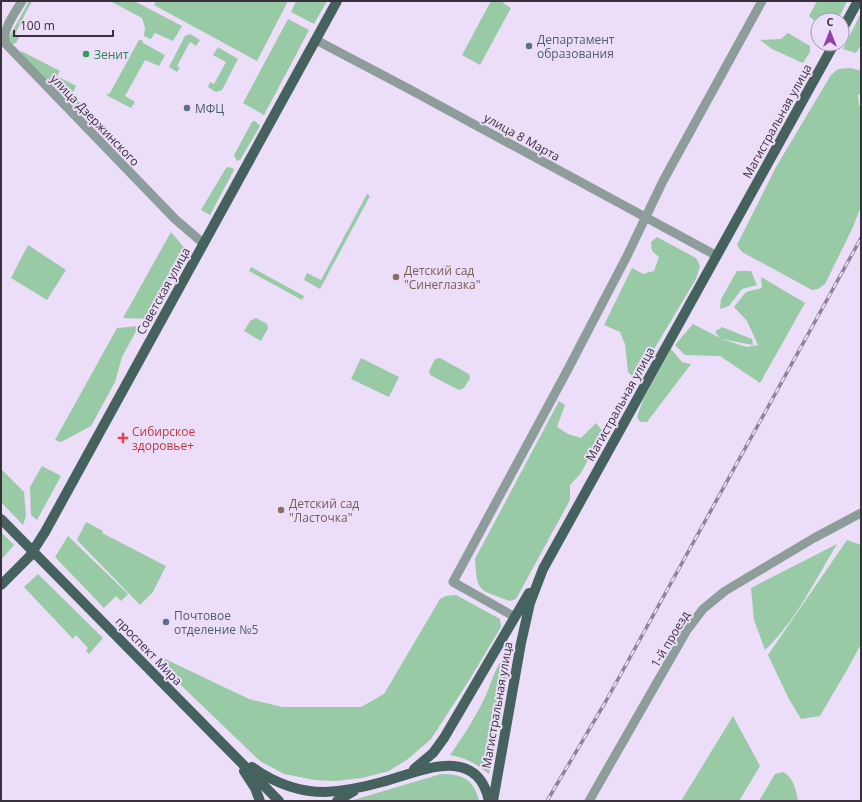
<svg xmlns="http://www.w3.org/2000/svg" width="862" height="802" viewBox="0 0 862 802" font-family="'Open Sans',sans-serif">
  <rect width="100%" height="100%" fill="#ecddf8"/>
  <!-- green -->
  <path fill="#98caa5" d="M29 1H32L15 34 19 37 16 43 12 44 9 40 10 36Z
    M110 1H134L182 26 173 41 155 33 151 39 144 36 145 28 142 18Z
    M156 1H288L257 61 154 5Z
    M296 1H327L314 24 291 12Z
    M491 1H504L503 3 511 8 480 65 462 55Z
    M817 1H847L838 20H818V24L809 16Z
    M861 13V45L856 53 843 49Z
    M288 19 309 30 264 115 243 103Z
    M788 33 810 46V52L803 63 772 49 760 40 781 39Z
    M190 34 200 40 196 46 190 42 177 66 180 68 177 72 169 67 185 36Z
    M139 40H142L143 43 165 55 159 66 145 60 125 96 135 102 131 108 106 95 110 93Z
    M218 47 238 59 222 90 216 92 208 87 210 82 214 84 226 62 213 55Z
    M21 51 60 71 57 76 76 86 71 97 89 108 83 117 21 54Z
    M851 68 861 71V93L858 95 859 105 861 109V206L853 227 825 284 818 289 812 290 742 252 737 245 776 167 831 75 838 69Z
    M255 121 260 126 240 160 237 161 234 155 252 122Z
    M229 167 234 169 233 172 210 215 201 210 226 168Z
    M367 194 370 196 320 289 304 280 307 273 321 280Z
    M171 232 186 250 150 319 123 318Z
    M657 237 696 258 700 266 696 279 638 376 631 375 628 372 625 344 620 332 604 325 632 268 643 274 654 271 659 257 652 251 651 242Z
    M28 245 66 270 47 300 11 278Z
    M251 267 304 296 302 300 249 271Z
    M737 271H751L757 285 742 289 729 306 720 309 721 299Z
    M761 277 805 303 760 383 720 356 685 355 675 345 693 324 720 338 715 332 722 327 752 339 753 345 721 339 747 347 758 345 747 321 734 307 746 292 762 288Z
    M256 318 267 324 268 328 261 341 244 331 250 321Z
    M139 326 122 357 115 382 91 426 61 442 55 440 117 328Z
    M671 349 682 362 691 364 647 422H640L637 417 643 400Z
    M361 358 399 377 389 397 351 379Z
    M440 358 469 374 470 378 464 388 459 390 430 375 429 371 435 359Z
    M559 401 565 405 557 427 568 434 581 438 596 423 603 432 581 473 570 485V500L516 599 510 601C479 589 477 594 475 559Z
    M42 466 61 476 37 520 31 515 30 487Z
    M1 469 24 492 26 516 23 525 1 502Z
    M86 522 103 531 102 533 166 566 153 592 140 605 77 540Z
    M1 532 14 545 1 560Z
    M68 536 128 594 121 601 116 596 104 608 55 557Z
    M847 540 861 545V644L847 670 820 716 801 719 789 699 768 655Z
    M837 544C815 580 796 621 765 650L754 620 751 588Z
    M38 574 103 638 89 654 86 651 88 648 76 635 73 639 24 587Z
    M456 595 500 619 501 627 468 682 431 739 408 759 389 771 362 778 335 781 315 780 284 774 260 761 162 667 165 659 249 699 282 707H361L384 694 440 599 446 596Z
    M505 656H508L510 662 489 774C477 764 466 758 450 755 463 737 475 718 485 697 491 684 495 667 505 656Z
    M733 716 760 766 739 801H681Z
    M783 772C794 778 796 790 798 801H759L775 774Z
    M441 774C462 774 474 779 479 801H350Z"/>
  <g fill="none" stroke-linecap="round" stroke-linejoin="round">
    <!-- minor -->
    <path stroke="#8d9d9a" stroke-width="9" d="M22 1C15 13 1 30 6 44L175 219 204 244
      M316 40 409 89 717 256
      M515 617 453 582 567 371 627 256 663 181 762 1
      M589 801 687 630 703 609 725 591 814 538 861 513"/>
    <!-- major -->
    <path stroke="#46625e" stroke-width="10" d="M842 30 858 1
      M1 519 279 801
      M1 585 29 557 45 532 337 1
      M252 767C273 782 299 792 325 792 345 791 364 787 382 782 419 772 477 743 489 801
      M414 769 433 753 444 738 529 593
      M244 771 255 788 260 801
      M337 801 354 791
      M493 801 521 643 530 603 543 569 834 44"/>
    <defs>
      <path id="rail" d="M547 801 606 701 861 238"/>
    </defs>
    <!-- rail casing -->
    <use href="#rail" stroke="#8f8497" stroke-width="3.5"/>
    <!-- rail -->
    <use href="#rail" stroke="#ecddf8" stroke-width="2" stroke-dasharray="6" stroke-linecap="butt"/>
  </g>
  <!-- markers -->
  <g fill="#5c6f8a" stroke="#ecddf8" stroke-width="1.5">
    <circle cx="529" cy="46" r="4"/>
    <circle cx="187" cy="108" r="4"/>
    <circle cx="166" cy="622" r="4"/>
  </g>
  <circle fill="#2e9e5b" stroke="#ecddf8" stroke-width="1.5" cx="86" cy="54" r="4"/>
  <g fill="#8d6e63" stroke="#ecddf8" stroke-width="1.5">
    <circle cx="396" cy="277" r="4"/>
    <circle cx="281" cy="510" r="4"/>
  </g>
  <path fill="#e0444e" stroke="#ecddf8" stroke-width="1.5" d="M121 432h4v4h4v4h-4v4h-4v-4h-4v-4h4z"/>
  <g text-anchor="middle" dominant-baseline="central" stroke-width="4" stroke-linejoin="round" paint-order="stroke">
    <!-- service labels -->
    <g font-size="12" fill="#4e5e75" stroke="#ecddf8" text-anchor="start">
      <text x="537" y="39">Департамент<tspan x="537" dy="14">образования</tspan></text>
      <text x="195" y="108">МФЦ</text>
      <text x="174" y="615">Почтовое<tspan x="174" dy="14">отделение №5</tspan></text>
    </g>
    <!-- leisure labels -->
    <g font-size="12" fill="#27864d" stroke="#ecddf8" text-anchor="start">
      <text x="94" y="54">Зенит</text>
    </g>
    <!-- street labels -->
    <g font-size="12" fill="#38313c" stroke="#ecddf8">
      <text transform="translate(95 120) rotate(46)">улица Дзержинского</text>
      <text transform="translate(777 121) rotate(-61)">Магистральная улица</text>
      <text transform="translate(522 137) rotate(29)">улица 8 Марта</text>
      <text transform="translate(163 291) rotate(-61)">Советская улица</text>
      <text transform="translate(620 404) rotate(-61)">Магистральная улица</text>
      <text transform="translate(670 639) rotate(-59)">1-й проезд</text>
      <text transform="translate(149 651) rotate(46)">проспект Мира</text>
      <text transform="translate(497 705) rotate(-80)">Магистральная улица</text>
    </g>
    <!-- education labels -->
    <g font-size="12" fill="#785e54" stroke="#ecddf8" text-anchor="start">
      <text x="404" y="270">Детский сад<tspan x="404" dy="14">"Синеглазка"</tspan></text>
      <text x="289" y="503">Детский сад<tspan x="289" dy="14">"Ласточка"</tspan></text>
    </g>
    <!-- health labels -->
    <g font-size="12" fill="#be3a42" stroke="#ecddf8" text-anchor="start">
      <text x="132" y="431">Сибирское<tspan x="132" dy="14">здоровье+</tspan></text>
    </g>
  </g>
  <!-- border -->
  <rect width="862" height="802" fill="none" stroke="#38313c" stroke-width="4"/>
  <!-- north arrow -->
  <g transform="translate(830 32)"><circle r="19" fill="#ecddf8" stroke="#a498ad"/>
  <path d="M0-3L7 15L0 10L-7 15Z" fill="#933fad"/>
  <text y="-6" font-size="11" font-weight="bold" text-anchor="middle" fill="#38313c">С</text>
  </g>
  <!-- scale -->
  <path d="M14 30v6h99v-6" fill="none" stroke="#38313c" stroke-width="2"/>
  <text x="20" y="30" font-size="12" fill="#38313c" stroke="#ecddf8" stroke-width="3" paint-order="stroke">100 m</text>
</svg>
